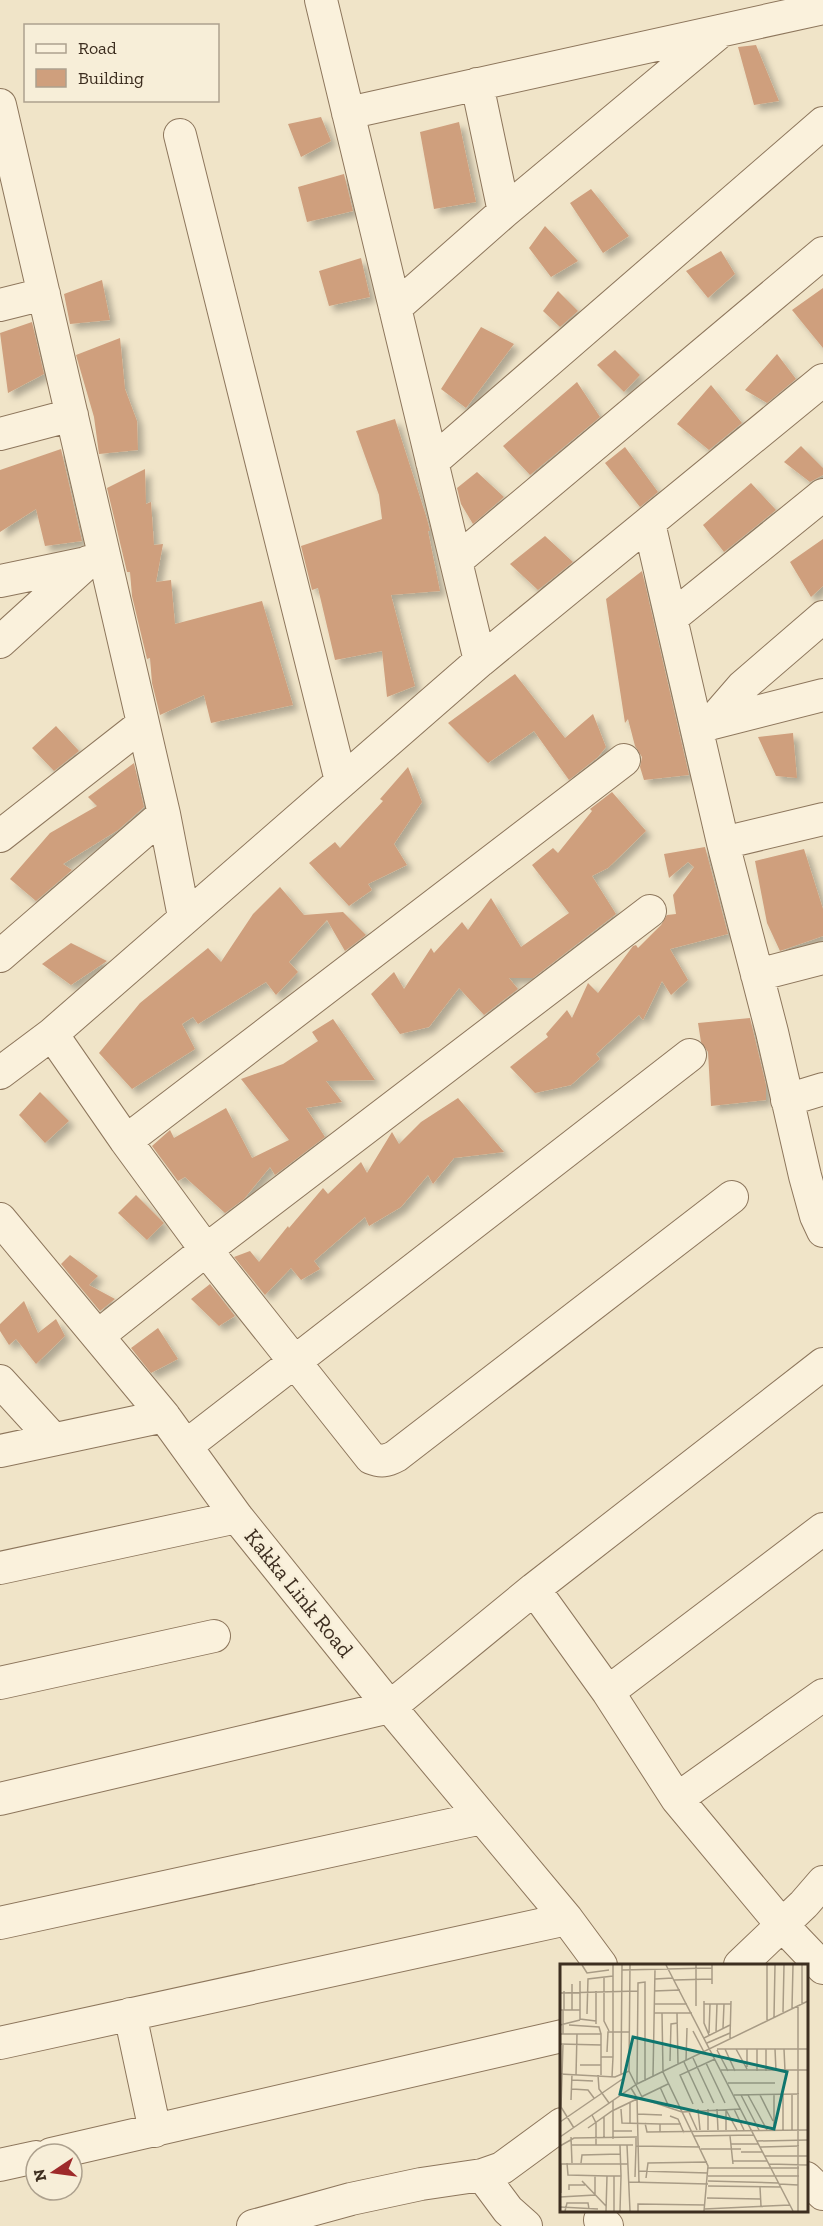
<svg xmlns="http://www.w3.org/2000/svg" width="823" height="2226" viewBox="0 0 823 2226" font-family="'Zilla Slab',serif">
  <defs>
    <filter id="shadow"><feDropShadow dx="5.5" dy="5.5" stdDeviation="3" flood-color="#0004"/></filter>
  </defs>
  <rect width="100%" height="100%" fill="#f0e4c8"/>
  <!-- building -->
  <path fill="#cf9f7d" filter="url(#shadow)" d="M756 45 779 101 754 105 738 47Z
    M321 117 331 141 301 157 288 124Z
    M459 122 476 202 434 209 420 132Z
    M344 174 353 211 307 222 298 187Z
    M591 189 629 236 603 253 570 203Z
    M545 226 578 261 551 277 529 248Z
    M721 251 735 274 708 298 686 271Z
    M361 258 370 297 329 306 319 271Z
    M102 280 110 320 70 324 64 294Z
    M823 288V348L792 310Z
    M558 291 578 311 560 327 543 311Z
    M32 322 44 374 8 393 0 333Z
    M481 327 514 344 466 408 441 389Z
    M120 338 125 389 137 421 138 450 99 454 94 417 76 355Z
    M615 350 640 375 624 392 597 365Z
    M777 354 796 379 767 403 745 390Z
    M577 382 600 417 530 475 503 446Z
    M711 385 742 423 709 450 677 424Z
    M395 419 427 519 430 531H428L440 591 391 595 415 686 387 697 382 651 335 660 318 588 312 590 301 546 382 519 379 495 356 431Z
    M801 446 823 468V475L810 482 784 462Z
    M625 447 658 492 640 507 605 463Z
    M61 449 82 541 45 546 36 509 0 532V470Z
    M145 469 146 504 151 502 154 545 163 544 156 582 171 580 175 624 262 601 293 705 211 723 204 695 160 715 152 683 150 658 147 659 132 596 130 572H127L107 488Z
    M477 472 504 497 473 524 461 504 457 488Z
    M751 483 776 510 724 552 703 525Z
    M545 536 573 562 538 590 510 564Z
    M823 539V586L811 597 790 562Z
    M642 571 689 775 644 780 640 767 642 757 635 746 628 719 625 723 606 599Z
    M515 674 565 738 593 714 606 747 598 757 569 780 534 731 488 763 448 723Z
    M56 726 79 751 54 771 32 748Z
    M793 733 797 778 776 776 758 737Z
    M134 763 144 807 118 830 63 864 72 870 36 901 10 879 50 833 97 806 88 797Z
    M408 767 422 802 394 844 407 865 368 884 372 890 349 906 309 863 335 842 340 848 383 801 380 799Z
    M612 792 646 831 608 868 592 876 616 914 533 978H509L518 989 484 1015 459 988 429 1027 400 1034 371 994 394 972 404 989 431 948 434 953 462 922 468 930 491 898 521 947 569 913 532 865 553 848 558 853 592 811 590 809Z
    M705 847 728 934 670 949 688 980 671 995 662 981 643 1020 639 1015 596 1054 600 1059 571 1085 535 1093 510 1067 548 1037 546 1034 567 1010 572 1018 588 983 598 993 633 946 636 945 638 948 661 925 667 915 676 914 673 895 694 867 688 862 669 878 664 854Z
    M804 849 823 909V936L780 951 767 923 755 861Z
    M280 887 304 915 343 912 366 935 345 951 327 920 289 962 298 972 276 995 266 982 198 1024 193 1017 182 1024 195 1049 132 1089 99 1053 140 1003 208 948 221 962 253 914Z
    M71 943 107 961 71 985 42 964Z
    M750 1018 766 1085V1100L711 1106 708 1052 701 1042 698 1023Z
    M333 1019 375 1080 326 1081 342 1102 306 1108 325 1137 275 1175 270 1167 244 1199 225 1213 185 1177 178 1181 152 1146 170 1130 174 1138 226 1108 252 1158 289 1140 241 1079 283 1064 318 1041 312 1032Z
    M40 1092 69 1121 45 1143 19 1115Z
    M458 1098 504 1152 454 1158 433 1184 428 1175 401 1207 369 1226 365 1217 314 1261 320 1269 301 1280 291 1268 265 1295 234 1257 250 1251 259 1262 288 1226 289 1228 323 1188 328 1194 361 1162 367 1173 392 1132 399 1144 421 1122Z
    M136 1195 164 1223 147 1240 118 1213Z
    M70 1255 98 1276 89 1285 115 1299 100 1311 61 1264Z
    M210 1284 235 1316 219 1326 191 1299Z
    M24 1301 38 1333 56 1319 65 1336 36 1364 16 1339 9 1345 0 1331V1324Z
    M158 1328 178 1359 151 1373 131 1348Z"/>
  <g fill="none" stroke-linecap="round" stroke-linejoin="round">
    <defs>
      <path id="minor" d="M321 0 480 661
        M477 84 504 212
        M0 105 164 814 184 917
        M348 113 823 8
        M180 135 341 781
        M0 305 44 294
        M395 308 504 212 721 31
        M0 434 72 415
        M432 462 823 123
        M649 523 723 843 772 1032 805 1176 816 1216 823 1231
        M456 561 823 253
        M0 581 87 563
        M671 618 823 495
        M0 642 88 562
        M710 724 743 686 823 617
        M705 725 823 695
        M0 836 143 724
        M723 843 823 819
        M0 956 164 814
        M757 975 823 958
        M52 1034 126 1141 206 1250 371 1458C381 1462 387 1461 396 1456L732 1197
        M0 1073 52 1034 480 661 823 380
        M787 1100 823 1089
        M126 1141 624 760
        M0 1219 164 1416 237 1517 390 1707 567 1919 601 1965
        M98 1336 206 1250 650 911
        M0 1381 53 1439
        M186 1446 690 1055
        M0 1451 164 1416
        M0 1568 237 1517
        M534 1589 608 1692 677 1799 782 1925 823 1968
        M0 1683 214 1636
        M608 1692 823 1529
        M0 1799 390 1707 534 1589 823 1364
        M677 1799 823 1695
        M0 1923 482 1818
        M740 1965 804 1904 823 1882
        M130 2014 155 2131
        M0 2043 567 1919
        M51 2154 562 2036
        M0 2165 36 2157
        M482 2175 508 2210 526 2226
        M806 2178 823 2194
        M600 2220 607 2226
        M253 2226 351 2199 421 2184 482 2175 502 2168 562 2124"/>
    </defs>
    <!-- minor casing -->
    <use href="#minor" stroke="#8d765c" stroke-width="34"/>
    <!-- minor -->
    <use href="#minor" stroke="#faf1dc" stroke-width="32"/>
  </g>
  <g text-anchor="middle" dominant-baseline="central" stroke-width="4.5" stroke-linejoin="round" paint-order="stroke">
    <!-- street labels -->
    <g font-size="22" fill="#3d2e20" stroke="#f7eed8">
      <text transform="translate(299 1593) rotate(51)">Kakka Link Road</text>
    </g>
  </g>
  <!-- overview -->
  <g transform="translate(560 1964)">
    <rect width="248" height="248" fill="#f0e4c8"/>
    <path fill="none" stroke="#a89b85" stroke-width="1.5" d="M22 1 27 9 49 6M70 1 69 107 83 135 122 148 181 145M106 1 233 247M152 1V20M62 6 152 4M44 13V57L49 67M95 15 113 14M114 16 152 15M20 17V55L36 57M94 27 120 26M0 29 78 27M144 37V59L149 71M95 40H127M144 40H171M242 40V1M136 42V1M232 44 233 1M0 46H20M4 46V27M12 46V20M223 48 224 1M94 49H132M102 49 103 108 148 202 144 247M117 49 118 100M27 50 28 15 53 12M214 53 215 1M207 56V1M36 60V27M0 61 20 56M9 61 39 63 41 70M163 64 164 40M133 67 144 88M156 68 157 40M149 69 150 40M0 70H41V81M3 70V46M144 74 170 61M170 74 171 37M147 79 170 69M0 80 41 81V111M157 85H248M165 85 175 107M176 85 187 105M197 85V107M206 85V107M215 85 216 107M224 85 225 107M157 86 168 107M47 88 48 68H69M41 93H53L52 113M53 93V1M133 94 154 139M110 97 111 60 118 59M126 97 127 64M124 98 143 139M146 99 165 139M20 101H41M187 103V85M161 106H247M0 110 55 113 69 107M16 111 17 70M38 111 39 125 49 139M61 111 62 1M93 112 95 5M12 116 33 117M168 119H215M77 120 78 19 85 18V117M100 123 109 143M71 124 77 134 79 219M12 125 28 126 34 134M174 131 239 130M181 131 199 166M188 131 207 166M200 131 213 157M223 131V166M11 136 12 110M53 137V175M133 140 120 111 155 95M1 143 3 80M1 143 14 164M61 145 62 159 100 160M138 145 140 166M148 145V166M157 145 158 166M174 145 184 166M128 146 137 166M166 146 177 166M166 146V166M77 150 102 151M32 151 36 159V181M110 152 118 155 124 169M44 153V174M0 158 64 114M70 159V139M85 159 87 168 248 166M28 164 52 147 108 120M214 166V131M232 166V130M53 167H72M100 168V160H121M134 172 194 171M170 172 173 200M0 173 77 120 248 37M11 173 12 199M76 173V182L140 183M197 177 248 176M171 180H198M12 181H73M60 181 61 212M67 181 70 247M0 182 14 174 77 173M200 183 239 182M141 185H181M181 188H203M204 192H248M173 197H207M7 199 8 211 47 212 46 247M21 199 22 191 60 190M0 200H68M1 200V229M209 200 248 201M148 204H239M79 207 148 209M47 212H61L60 247M148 212H239M75 213 76 182M86 214 88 199 147 198M22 217 46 242M148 217 218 219M68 218 148 220M219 220 238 221M148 222 221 223M200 223 201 242M9 226V221H25M0 233 35 231V211M147 234 200 235M0 243 38 245M144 245 230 241M5 247 7 239H28L29 245M54 247V212M78 247V240L145 241M238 247V41"/>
    <path fill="#0f766e" fill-opacity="0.15" stroke="#0f766e" stroke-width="3" d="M73 73 227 108 214 165 60 130Z"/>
    <rect width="248" height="248" fill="none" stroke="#3d2e20" stroke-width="3"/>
  </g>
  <!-- legend -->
  <rect x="24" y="24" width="195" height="78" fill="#f7eed8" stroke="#ada18e" stroke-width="1.5"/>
  <rect x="36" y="44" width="30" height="9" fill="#faf1dc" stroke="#ada18e" stroke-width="1.5"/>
  <text x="78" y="54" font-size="18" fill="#3d2e20">Road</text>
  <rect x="36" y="69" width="30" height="18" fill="#cf9f7d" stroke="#ada18e" stroke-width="1.5"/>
  <text x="78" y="84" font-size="18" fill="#3d2e20">Building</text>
  <!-- north arrow -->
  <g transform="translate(54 2172) rotate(257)"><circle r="28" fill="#f7eed8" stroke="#ada18e" stroke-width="1.5"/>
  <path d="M0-4.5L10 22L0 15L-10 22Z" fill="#9e2a2b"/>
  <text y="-9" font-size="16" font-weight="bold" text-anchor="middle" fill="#3d2e20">N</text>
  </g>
</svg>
